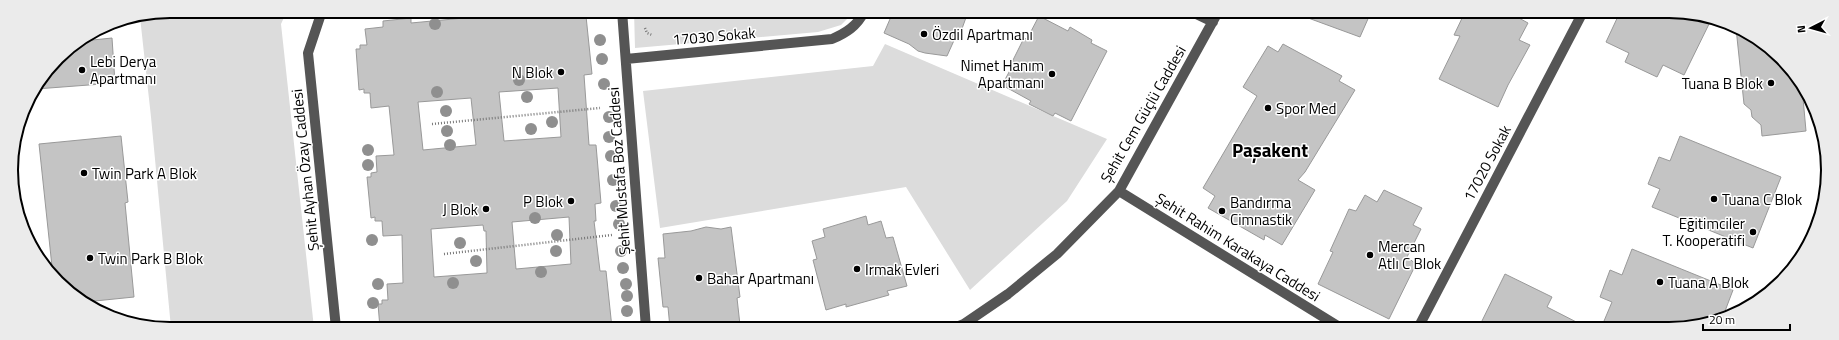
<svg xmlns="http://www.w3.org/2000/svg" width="1839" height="340" viewBox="0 0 1839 340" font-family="'Titillium Web',sans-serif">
  <rect width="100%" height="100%" fill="#fff"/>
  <!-- green -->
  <path fill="#dcdcdc" d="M170 11H287L281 24 314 328H171L151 117 140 17Z
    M634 11 854 12 841 25 818 32 635 48Z
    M885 44 1107 139 1067 201 970 290 906 187 660 228 643 91 873 66Z"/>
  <!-- building -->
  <path fill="#c4c4c4" stroke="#999" fill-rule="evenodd" d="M463 11H579L580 16H586L592 74 584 75 589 145H596L601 203 595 204 596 221H594L600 271H606L612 328H380L378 304H382V300H388L387 284 403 283 402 235 383 236 382 221H375V217L371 218 367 177H371V173L377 172 376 156 394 155 389 106 371 108 370 93H364V89L359 90 356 49H360V45H367L365 29 383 27V21L411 18V23L464 18ZM558 88 561 137 504 141 499 92ZM471 98 476 145 423 150 418 102ZM569 217 571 264 516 269 512 222ZM483 225 484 231H486L487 273 434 277 431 229Z
    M893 12H968L959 37 956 36 947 56 925 53 918 51 909 44 884 33Z
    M1300 12H1371L1360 37 1300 15Z
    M1465 12H1508L1528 23 1519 40 1530 45 1508 85 1498 107 1439 79 1460 36 1454 35Z
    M1620 12H1690L1711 20 1684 75 1663 65 1657 77 1625 62 1629 53 1606 42Z
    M1039 16 1068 31 1070 27 1092 40 1091 43 1107 51 1071 121 1055 113 1053 116 1029 104 1031 101 1002 85 1014 63 1012 62 1024 38 1027 39Z
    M1736 28 1748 32 1795 73 1802 87 1806 131 1762 136 1761 125 1752 117 1751 110 1744 104Z
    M112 38 115 83 36 89 58 57 83 41Z
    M1283 44 1342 76 1339 81 1355 90 1305 172 1298 180 1315 190 1282 245 1265 235 1264 240 1208 208 1215 196 1203 188 1257 96 1243 87 1268 46 1278 52Z
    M121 136 128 202 125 203 134 297 85 302 53 276 39 144Z
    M1680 136 1781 177 1753 248 1652 207 1660 189 1648 184 1659 157 1670 161Z
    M1384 190 1422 208 1413 225 1421 229 1407 257 1416 264 1389 319 1318 284 1333 252 1330 251 1349 209 1356 211 1365 195 1377 202Z
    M866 216 868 225 881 221 886 238 893 237 907 286 887 291 889 295 846 307V304L826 310 813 260 817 259 812 241 825 237 823 229Z
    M706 227 721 229 731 227 740 297 737 298 740 325H728L723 328H670L668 307H663L658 258H665L663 234 691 231Z
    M1632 249 1733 290 1722 319 1680 329H1624L1604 321 1612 302 1600 297 1610 270 1622 275Z
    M1505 274 1552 297 1547 307 1590 329H1478Z"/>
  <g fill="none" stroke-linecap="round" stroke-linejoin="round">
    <!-- path -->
    <path stroke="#777" stroke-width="2.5" stroke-dasharray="1 2" stroke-linecap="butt" d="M645 28 647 33 652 35
      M432 124 600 108
      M444 254 612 235"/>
    <!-- minor -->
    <path stroke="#555" stroke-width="10" d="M322 11 308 53 336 328
      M622 11 646 328
      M1192 12 1213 22
      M626 59 832 39C846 33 857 26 864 12
      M1119 191 1341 328
      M954 328 964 324 1008 294 1057 254 1119 191 1218 12
      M1418 328 1583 12"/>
  </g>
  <!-- trees -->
  <g fill="#8f8f8f">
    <circle cx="435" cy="24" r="6"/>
    <circle cx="600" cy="40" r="6"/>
    <circle cx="602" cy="59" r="6"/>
    <circle cx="519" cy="80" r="6"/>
    <circle cx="604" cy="84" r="6"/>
    <circle cx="437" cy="92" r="6"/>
    <circle cx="527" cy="97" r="6"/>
    <circle cx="446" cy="111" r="6"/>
    <circle cx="609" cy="117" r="6"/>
    <circle cx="552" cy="122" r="6"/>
    <circle cx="531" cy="129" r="6"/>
    <circle cx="447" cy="131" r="6"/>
    <circle cx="609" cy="137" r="6"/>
    <circle cx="450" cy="145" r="6"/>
    <circle cx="368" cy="150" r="6"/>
    <circle cx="611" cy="156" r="6"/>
    <circle cx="368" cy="165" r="6"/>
    <circle cx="613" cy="180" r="6"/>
    <circle cx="616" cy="206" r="6"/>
    <circle cx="535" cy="218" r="6"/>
    <circle cx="619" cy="224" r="6"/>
    <circle cx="557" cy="235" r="6"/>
    <circle cx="372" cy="240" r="6"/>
    <circle cx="460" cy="243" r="6"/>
    <circle cx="556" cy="251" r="6"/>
    <circle cx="621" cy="251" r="6"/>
    <circle cx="476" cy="261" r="6"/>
    <circle cx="623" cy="268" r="6"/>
    <circle cx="541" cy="272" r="6"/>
    <circle cx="453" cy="283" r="6"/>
    <circle cx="378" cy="284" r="6"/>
    <circle cx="626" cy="284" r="6"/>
    <circle cx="627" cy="296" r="6"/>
    <circle cx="373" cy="303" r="6"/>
    <circle cx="627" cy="311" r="6"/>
  </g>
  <!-- markers -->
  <g fill="#000" stroke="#fff" stroke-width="1.5">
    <circle cx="924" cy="34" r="4"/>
    <circle cx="82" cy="70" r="4"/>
    <circle cx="561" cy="72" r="4"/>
    <circle cx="1052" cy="74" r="4"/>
    <circle cx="1771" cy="83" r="4"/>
    <circle cx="1268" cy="108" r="4"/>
    <circle cx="84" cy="173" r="4"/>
    <circle cx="1714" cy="199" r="4"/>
    <circle cx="571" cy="201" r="4"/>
    <circle cx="486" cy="209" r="4"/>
    <circle cx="1222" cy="211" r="4"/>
    <circle cx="1753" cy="232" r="4"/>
    <circle cx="1370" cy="255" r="4"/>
    <circle cx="90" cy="258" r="4"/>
    <circle cx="857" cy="269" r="4"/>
    <circle cx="699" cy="278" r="4"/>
    <circle cx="1660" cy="282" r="4"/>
  </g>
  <g text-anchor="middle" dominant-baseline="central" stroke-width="3" stroke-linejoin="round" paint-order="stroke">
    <!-- poi labels -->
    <g font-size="15" fill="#000" stroke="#fff" text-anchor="start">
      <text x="932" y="34">Özdil Apartmanı</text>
      <text x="90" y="61">Lebi Derya<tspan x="90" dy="17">Apartmanı</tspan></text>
      <text x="1044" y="65" text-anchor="end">Nimet Hanım<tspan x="1044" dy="17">Apartmanı</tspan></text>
      <text x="553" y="72" text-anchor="end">N Blok</text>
      <text x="1763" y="83" text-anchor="end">Tuana B Blok</text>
      <text x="1276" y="108">Spor Med</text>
      <text x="92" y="173">Twin Park A Blok</text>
      <text x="1722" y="199">Tuana C Blok</text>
      <text x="563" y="201" text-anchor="end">P Blok</text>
      <text x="1230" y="202">Bandırma<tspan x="1230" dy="17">Cimnastik</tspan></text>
      <text x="478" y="209" text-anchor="end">J Blok</text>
      <text x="1745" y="223" text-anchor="end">Eğitimciler<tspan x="1745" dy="17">T. Kooperatifi</tspan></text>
      <text x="1378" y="246">Mercan<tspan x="1378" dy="17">Atlı C Blok</tspan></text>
      <text x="98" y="258">Twin Park B Blok</text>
      <text x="865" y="269">Irmak Evleri</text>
      <text x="707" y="278">Bahar Apartmanı</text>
      <text x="1668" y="282">Tuana A Blok</text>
    </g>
    <!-- street labels -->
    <g font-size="15" fill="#000" stroke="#fff">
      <text transform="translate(714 36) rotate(-5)">17030 Sokak</text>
      <text transform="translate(1143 114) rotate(-60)">Şehit Cem Güçlü Caddesi</text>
      <text transform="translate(1487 163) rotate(-62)">17020 Sokak</text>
      <text transform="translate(305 170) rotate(-96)">Şehit Ayhan Özay Caddesi</text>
      <text transform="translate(619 171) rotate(-94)">Şehit Mustafa Boz Caddesi</text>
      <text transform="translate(1238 247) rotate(32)">Şehit Rahim Karakaya Caddesi</text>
    </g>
    <!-- district labels -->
    <g font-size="19" font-weight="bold" fill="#000" stroke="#fff">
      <text x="1270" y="149">Paşakent</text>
    </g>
  </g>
  <!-- crop -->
  <path d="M0 0H1839V340H0ZM170 18H1669A152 152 0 0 1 1821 170V170A152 152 0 0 1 1669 322H170A152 152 0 0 1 18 170V170A152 152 0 0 1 170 18Z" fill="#ebebeb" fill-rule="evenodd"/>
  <path fill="none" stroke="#000" stroke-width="2" d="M170 18H1669A152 152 0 0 1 1821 170V170A152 152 0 0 1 1669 322H170A152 152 0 0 1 18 170V170A152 152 0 0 1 170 18Z"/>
  <!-- north arrow -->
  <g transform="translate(1811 28) rotate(264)" stroke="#ffffff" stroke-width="3" paint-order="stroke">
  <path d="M0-3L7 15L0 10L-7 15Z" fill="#000000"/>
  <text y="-6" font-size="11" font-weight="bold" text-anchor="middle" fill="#000000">N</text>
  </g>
  <!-- scale -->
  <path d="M1703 324v6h87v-6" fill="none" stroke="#000000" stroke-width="2"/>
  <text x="1709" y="324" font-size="12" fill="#000000" stroke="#ffffff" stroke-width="3" paint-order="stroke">20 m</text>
</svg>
